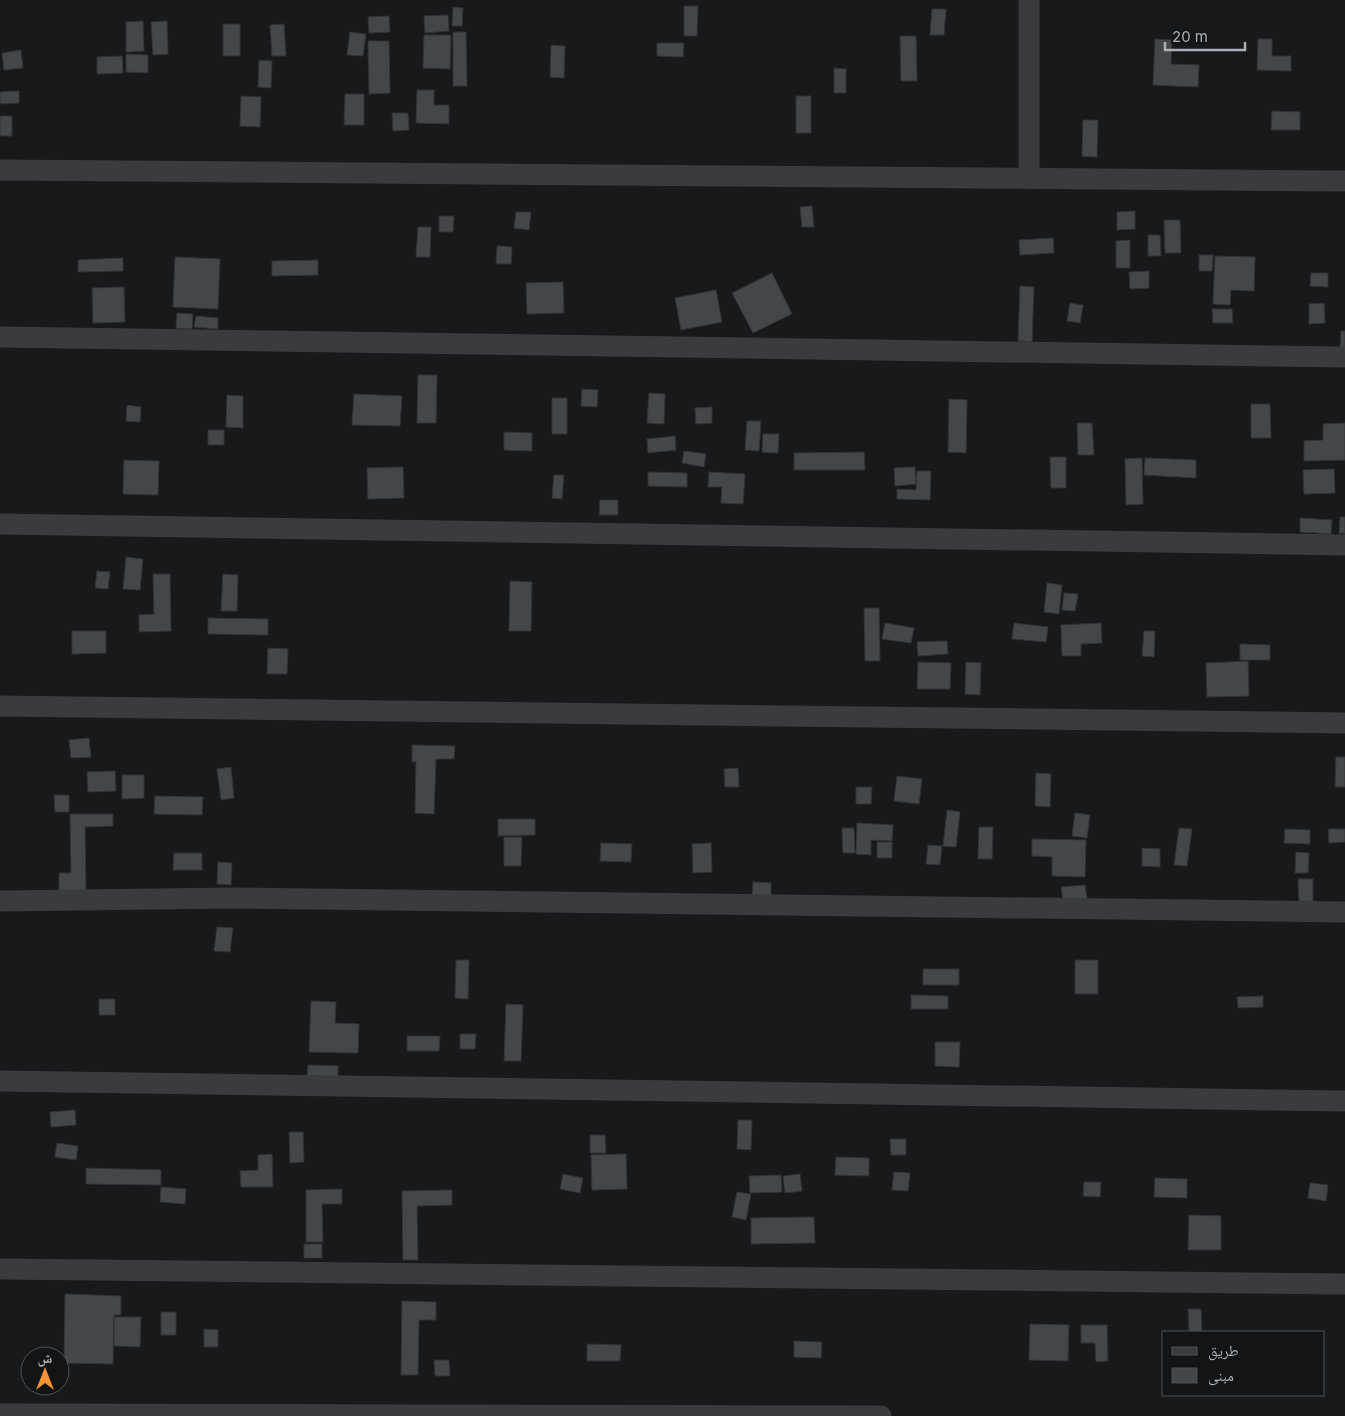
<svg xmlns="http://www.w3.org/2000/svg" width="1345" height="1416" viewBox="0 0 1345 1416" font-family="Inter,'Noto Naskh Arabic',sans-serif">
  <rect width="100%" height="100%" fill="#18191a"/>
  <!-- building -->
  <path fill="#44474a" stroke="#323336" d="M684 6H698L697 36H684Z
    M453 7 463 8 462 26H452Z
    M932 9H946L944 35H930Z
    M448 15 449 31 425 33 424 16Z
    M389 16 390 32 369 33 368 17Z
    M143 21 144 51 126 52V22Z
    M167 21 168 54 153 55 151 22Z
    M223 24H240V56H223Z
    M284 24 286 56H272L270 25Z
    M350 32 366 34 363 56 347 55Z
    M453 32H466L467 86H453Z
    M424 35H451L450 69 423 68Z
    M900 36H916L917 81H901Z
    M1155 39 1172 40 1171 64 1199 65 1198 87 1153 85Z
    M1258 39H1272V56H1291V71L1257 70Z
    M368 41H389L390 93 369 94Z
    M657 43H684L683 57 657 56Z
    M551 45 565 46 564 78 550 77Z
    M21 50 23 68 4 70 2 53Z
    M126 54 148 55V73L126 72Z
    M122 56 123 73 97 74V57Z
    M259 60 272 61 271 88 258 87Z
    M834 68 846 69V93H834Z
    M417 90H434V105H449V124L416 123Z
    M19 91V103L0 104V92Z
    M345 94H364V125H344Z
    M241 96 261 97 260 127 240 126Z
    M796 96H811V133H796Z
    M1272 111 1300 112V130H1271Z
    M392 113H408L409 130 393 131Z
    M0 116H12V136H0Z
    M1083 120H1098L1097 157 1082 156Z
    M812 206 814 227H802L800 207Z
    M1135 211V229L1117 230V212Z
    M516 212H531L529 230 514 228Z
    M439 216H454L453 232H439Z
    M1164 220H1180L1181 253H1165Z
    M418 227H431L430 257H416Z
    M1148 235H1160L1161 256H1148Z
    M1053 238 1054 253 1020 255 1019 240Z
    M1130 240V268H1116V241Z
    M497 246 512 247 511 264H496Z
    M1199 255H1213L1212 271H1199Z
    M1215 256 1255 257 1254 291 1231 290 1230 305 1213 304Z
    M175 257 220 259 218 309 173 307Z
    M123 258V271L78 272V260Z
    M318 260V275L272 276V261Z
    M1149 271V288L1130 289 1129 272Z
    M772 273 792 314 753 333 732 293Z
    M1311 273H1328V287L1310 286Z
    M563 282 564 313 527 314 526 283Z
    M1020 286 1034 287 1032 342 1018 341Z
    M124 287 125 322 93 323 92 288Z
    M716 290 722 322 681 330 675 298Z
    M1070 303 1083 305 1080 323 1067 321Z
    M1324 303 1325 323 1309 324V304Z
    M1212 309H1232L1233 323H1213Z
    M177 313 193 314 192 329 176 328Z
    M196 316 218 318V329L194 327Z
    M1341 331H1345V349H1340Z
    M418 375H437L436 423H417Z
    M582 389 598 390 597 407 581 406Z
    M649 393 665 394 664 424 647 423Z
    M354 394 402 396 400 426 352 425Z
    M227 395 243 396V428L226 427Z
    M552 398H567V434H552Z
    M949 399 967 400 966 453 948 452Z
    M1251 404H1270L1271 438H1251Z
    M127 405 141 407 140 422 126 421Z
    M712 407V423L696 424 695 408Z
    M747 421H761L759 451 745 450Z
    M1077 423H1092L1094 455H1078Z
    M1345 423V460L1304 461V441L1323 440V424Z
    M208 430H224V445H208Z
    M504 432 532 433V451L504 450Z
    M763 434H779L778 453 762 452Z
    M675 436 676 450 648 453 647 439Z
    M684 451 706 454 704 467 682 463Z
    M864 452 865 470H794V453Z
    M1050 457H1066V488H1051Z
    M1142 458 1143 504 1126 505 1125 459Z
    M1145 458 1196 460V478L1144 475Z
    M124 460 159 461 158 495 123 494Z
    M403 467 404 498 368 499 367 468Z
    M915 467 916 484 895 486 894 468Z
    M1334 469 1335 493 1304 494 1303 470Z
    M917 471H931L930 500 897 499V489L916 490Z
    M648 472 687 473V487L648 486Z
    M709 472 745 474 743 504 721 503 722 487H708Z
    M554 475H564L562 499 552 498Z
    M600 500H618V515H599Z
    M1340 517H1345V534L1339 533Z
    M1300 518 1332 520 1331 534 1300 532Z
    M126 557 143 559 140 590 123 589Z
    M97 571 110 572 108 589 95 588Z
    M153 574H170L171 631 139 632V615L154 614Z
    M223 574 238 575 237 611H221Z
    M510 581 532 582 531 631H509Z
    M1047 583 1062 585 1059 614 1044 612Z
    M1064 593 1078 594 1075 611 1062 610Z
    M864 608H879L880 661H865Z
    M208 618 268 619V635L208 634Z
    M885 623 914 628 911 643 882 639Z
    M1014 623 1048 627 1046 642 1012 639Z
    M1101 623 1102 643 1081 644V656H1062L1061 625Z
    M72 631H106V653L72 654Z
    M1144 631H1155L1154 657 1142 656Z
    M947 641 948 654 918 656 917 642Z
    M1240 644 1270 645V660H1240Z
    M268 648 288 649 287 674H267Z
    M1248 661 1249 696 1207 697 1206 663Z
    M918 662 951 663 950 689H917Z
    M966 662 981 663 980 695 965 694Z
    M89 738 91 757 71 758 69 740Z
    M412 745 455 746 454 759H436L434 814 415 813 416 762H412Z
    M1336 757H1345V787H1335Z
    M231 767 234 798 221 800 217 769Z
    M738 768 739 787H725L724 769Z
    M115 771 116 791 88 792 87 772Z
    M1036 773 1051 774 1050 807 1035 806Z
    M122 775H144V798L122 799Z
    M897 776 922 779 919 804 894 801Z
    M856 787H872L871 804H856Z
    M54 795H69V812H55Z
    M155 796 203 797 202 815 154 814Z
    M947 810 960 812 956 847 943 846Z
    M1075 813 1090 815 1087 838 1072 836Z
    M70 814H113V826L85 827 86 897H59V873H71Z
    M498 819H535V835L498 836Z
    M857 823 893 825 892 841 871 840V855L856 854Z
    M979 827H993L992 859H978Z
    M842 828H854L855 853H843Z
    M1179 828 1192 829 1187 866 1174 865Z
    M1285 829 1310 830V844L1284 843Z
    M1328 829H1345V842L1329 843Z
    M504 837H522L521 866H504Z
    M1032 839 1086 840 1085 877 1052 876V857L1032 856Z
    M877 842H892V858H877Z
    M601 843 632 844 631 862 600 861Z
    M711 843 712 872 693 873 692 844Z
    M928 845 942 846 940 865 926 864Z
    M1142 848 1160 849V867L1142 866Z
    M1296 852 1309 853 1308 873H1295Z
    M174 853H202V870H173Z
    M218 862 232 863 231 885 217 884Z
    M1298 879H1313V901L1299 902Z
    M753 882 771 883V897L752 896Z
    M1085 885 1087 898 1063 901 1061 887Z
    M217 927 233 928 230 952 214 951Z
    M456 960H469L468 999 455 998Z
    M1075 960H1098V994H1075Z
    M923 969H959V985H923Z
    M911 995 948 996V1009H911Z
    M1263 996V1007L1238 1008 1237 997Z
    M99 999H115V1015H99Z
    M311 1001 336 1002 335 1023 359 1024 358 1053 309 1052Z
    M506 1004 523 1005 521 1061H504Z
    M460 1034H476L475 1049H460Z
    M407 1036H440L439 1051H407Z
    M935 1042H960L959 1067 935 1066Z
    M308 1065 338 1066V1077L307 1076Z
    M75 1110 76 1125 51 1127 50 1112Z
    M738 1120H752L751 1150 737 1149Z
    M289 1132H303L304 1162 290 1163Z
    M590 1135H605L606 1153H590Z
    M890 1139H906V1155H891Z
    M57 1143 78 1146 76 1160 55 1157Z
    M272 1154 273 1187H241L240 1171 258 1170V1155Z
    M626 1154 627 1189 592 1190 591 1155Z
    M836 1157 869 1158V1176L835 1175Z
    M86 1168 161 1170V1185L86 1184Z
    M894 1172 910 1173 908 1191 892 1190Z
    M563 1174 583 1178 580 1193 560 1189Z
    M800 1174 802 1191 785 1193 783 1176Z
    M781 1175 782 1192 750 1193 749 1176Z
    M1155 1178 1187 1179V1198L1154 1197Z
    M1084 1182H1101L1100 1197 1083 1196Z
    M1310 1183 1328 1185 1326 1201 1308 1198Z
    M161 1187 186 1189 185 1204 160 1202Z
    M342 1189V1204H322L323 1242H306V1190Z
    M452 1190V1205L417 1206 418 1260H403L402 1191Z
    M737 1192 751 1194 746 1220 732 1217Z
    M1189 1215 1221 1216V1250H1188Z
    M814 1217 815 1243 751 1244V1218Z
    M304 1244H322V1258H304Z
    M65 1294 121 1296V1315H114L113 1364 64 1363Z
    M402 1301 436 1302V1320H419L418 1375H401Z
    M1188 1309H1201L1202 1332H1189Z
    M161 1312H176V1335H161Z
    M114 1317H141L140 1347 114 1346Z
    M1030 1324 1069 1325 1068 1361 1029 1360Z
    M1081 1325H1107L1108 1361 1096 1362 1095 1343H1081Z
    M204 1329 218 1330V1347H204Z
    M794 1341 822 1342 821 1358 794 1357Z
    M587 1344 621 1345 620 1361H587Z
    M434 1360H449L450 1376H435Z"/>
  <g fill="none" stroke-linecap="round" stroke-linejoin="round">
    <!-- minor -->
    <path stroke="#393b3f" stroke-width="21" d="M1029 0V179
      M0 170 1345 181
      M0 337 1345 357
      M0 524 1345 545
      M0 706 1345 723
      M0 901 233 898 1345 912
      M0 1081 1345 1101
      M0 1269 1345 1284
      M0 1414 881 1416"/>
  </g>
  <!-- legend -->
  <rect x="1162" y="1331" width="162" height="65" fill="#131415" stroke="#4f5357"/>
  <rect x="1172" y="1347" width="25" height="8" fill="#393b3f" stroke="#4f5357"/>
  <text x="1208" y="1356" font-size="15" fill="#aab2ba">طريق</text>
  <rect x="1172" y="1368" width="25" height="15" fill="#44474a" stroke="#4f5357"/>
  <text x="1208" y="1381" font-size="15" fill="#aab2ba">مبنى</text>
  <!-- north arrow -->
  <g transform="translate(45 1371)"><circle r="24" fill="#131415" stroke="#4f5357"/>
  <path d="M0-4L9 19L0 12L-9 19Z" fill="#f59236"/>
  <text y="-8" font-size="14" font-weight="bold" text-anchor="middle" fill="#aab2ba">ش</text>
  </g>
  <!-- scale -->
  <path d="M1165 42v8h80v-8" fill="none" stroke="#aab2ba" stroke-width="2.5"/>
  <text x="1172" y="42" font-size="15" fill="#aab2ba" stroke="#131415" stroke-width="4" paint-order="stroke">20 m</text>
</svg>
